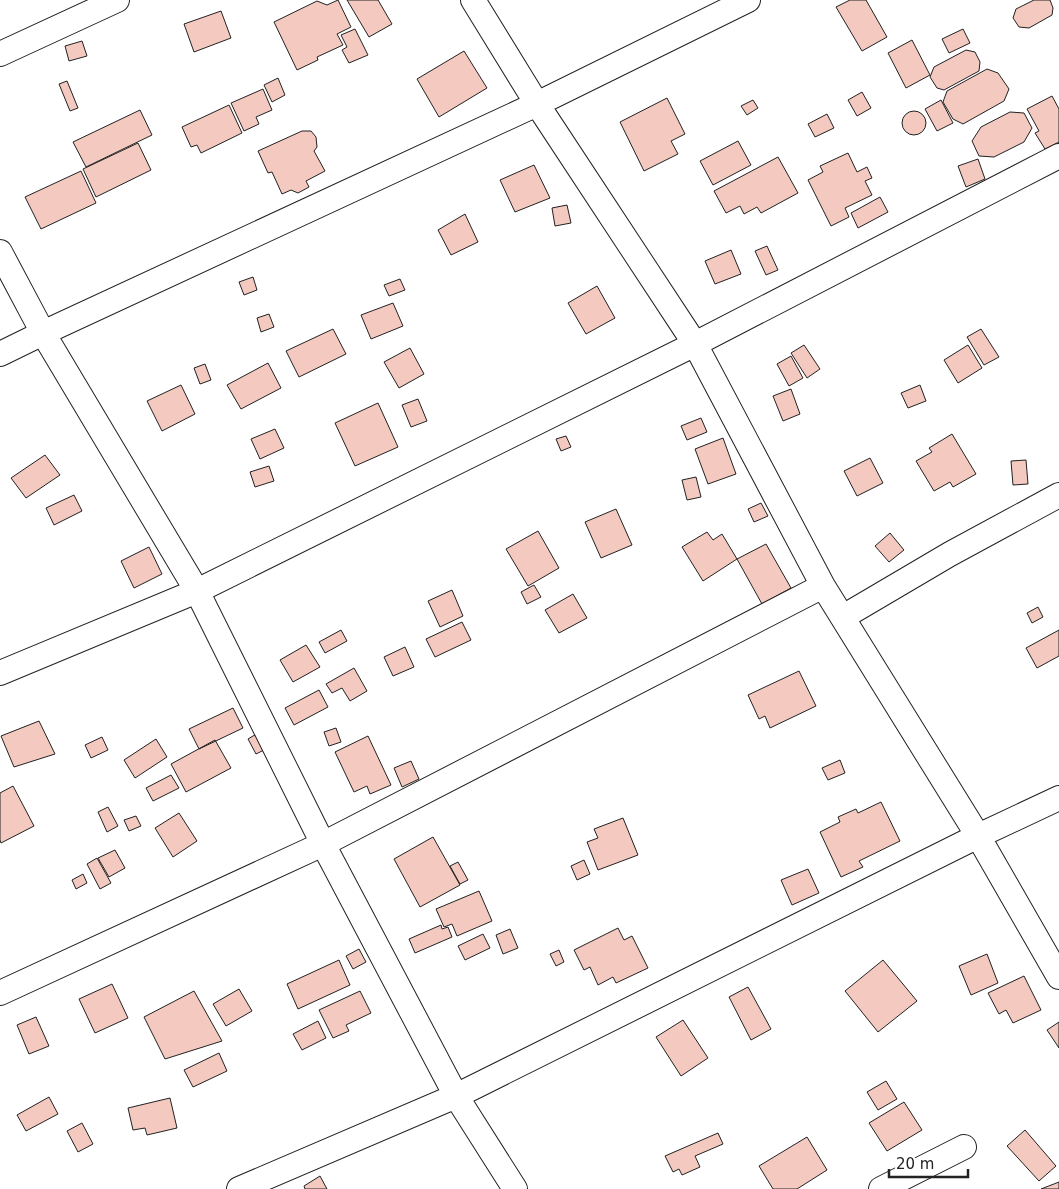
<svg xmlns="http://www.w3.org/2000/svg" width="1059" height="1189" viewBox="0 0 1059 1189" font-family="'DejaVu Sans',sans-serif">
  <rect width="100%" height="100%" fill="#fff"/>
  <!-- building -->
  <path fill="#f3c9c0" stroke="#222" d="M338 0 351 27 337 34 343 45 317 57 318 60 297 70 274 22 317 1 327 5Z
    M347 0H378L392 24 369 37Z
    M850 0H866L887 37 862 51 836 7Z
    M1034 0H1050L1053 8 1052 15 1029 28 1019 27 1013 18 1016 9Z
    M221 11 231 38 194 52 184 24Z
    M355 29 368 55 349 63 342 50 347 47 341 35Z
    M963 29 970 43 949 53 942 39Z
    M912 40 930 75 906 88 888 53Z
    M82 41 87 56 69 61 65 46Z
    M966 50 975 52 980 62 979 71 944 90 937 88 930 77 934 67Z
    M464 51 487 88 439 117 417 79Z
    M987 69 998 73 1009 89 1004 101 963 124 953 119 943 102 947 91Z
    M278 78 285 95 272 102 264 85Z
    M67 81 78 108 70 111 59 84Z
    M263 89 272 110 256 117 259 124 244 131 231 103Z
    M862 92 871 108 857 116 848 100Z
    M1052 96 1059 109V142L1045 149 1035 133 1039 131 1027 109Z
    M667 98 685 134 671 141 678 154 644 171 620 122Z
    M753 100 758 108 747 115 741 106Z
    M941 100 953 123 937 131 925 109Z
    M229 105 242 133 201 153 197 145 191 147 182 127Z
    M140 110 152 135 86 167 73 142Z
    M902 123a12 12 0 1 1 24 0a12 12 0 1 1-24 0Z
    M1010 112 1024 113 1032 128 1024 142 994 157 979 156 972 141 981 127Z
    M827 114 834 128 815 137 808 124Z
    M302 131H311L316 137 317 147 314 151 325 171 306 181 309 187 298 193 291 190 282 194 272 172 268 173 258 151Z
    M738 141 751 165 713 185 700 161Z
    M138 143 151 170 96 197 83 169Z
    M848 153 857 172 867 167 872 178 865 181 872 195 845 208 849 217 831 226 808 180 823 172 820 166Z
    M778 157 798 193 761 213 757 207 744 214 740 206 726 213 714 191Z
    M978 159 985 179 966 187 958 166Z
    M534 165 550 198 515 212 500 180Z
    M81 171 96 203 41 229 25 197Z
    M880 197 888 212 858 228 851 213Z
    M567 205 571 223 555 226 552 208Z
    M465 214 478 242 451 255 438 230Z
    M767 246 778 270 766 275 755 251Z
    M731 250 741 274 715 284 705 261Z
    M253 277 257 290 244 295 239 282Z
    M400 279 405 290 389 296 384 285Z
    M597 286 615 318 586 334 568 303Z
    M393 303 403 326 371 339 361 315Z
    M269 314 274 327 261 332 257 318Z
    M333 329 346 354 299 377 286 351Z
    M981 329 999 357 984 365 967 337Z
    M804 345 820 369 807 378 791 353Z
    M968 345 982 368 958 383 944 360Z
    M410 348 424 374 399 388 384 362Z
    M791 356 803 378 789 386 777 364Z
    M268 363 281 388 241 409 227 385Z
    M205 364 211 380 200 384 194 368Z
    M181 385 195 414 162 431 147 401Z
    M920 385 926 401 908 408 901 393Z
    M791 389 800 414 783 421 773 396Z
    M418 399 427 421 411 427 402 405Z
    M378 403 398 447 355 466 335 423Z
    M701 418 707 432 687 440 681 426Z
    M275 429 284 448 260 459 251 439Z
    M952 434 976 474 953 487 950 482 934 491 916 461 932 452 929 448Z
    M566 436 571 447 561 451 556 439Z
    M723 438 736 474 708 484 695 449Z
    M45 455 60 475 26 498 11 478Z
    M870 458 883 483 857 496 844 471Z
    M1026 460 1028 484 1013 485 1011 461Z
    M269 466 274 481 255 487 250 472Z
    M696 477 701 497 687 500 682 480Z
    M74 495 82 511 54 525 46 508Z
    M761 503 768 516 754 522 748 509Z
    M616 509 632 545 601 558 585 522Z
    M538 531 559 568 528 586 506 549Z
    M707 532 713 540 722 534 737 559 703 581 682 547Z
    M890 533 904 550 889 562 875 546Z
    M766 544 791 588 762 604 737 559Z
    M149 547 162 574 134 588 121 561Z
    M534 585 541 597 527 604 521 592Z
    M452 590 463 616 440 627 428 601Z
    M573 594 587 618 559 633 545 610Z
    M1038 607 1043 617 1032 623 1027 613Z
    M462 622 471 640 435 657 426 639Z
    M341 630 347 641 325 653 319 642Z
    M1059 630V656L1037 668 1026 648Z
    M306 645 320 667 293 682 280 660Z
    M405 647 414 667 393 676 384 657Z
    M354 668 367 691 350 701 342 688 332 693 326 684Z
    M799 671 816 706 770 728 765 716 759 719 748 695Z
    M319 690 328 707 294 725 285 708Z
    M233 708 243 728 199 749 189 729Z
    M39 721 55 754 14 767 1 736Z
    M336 728 341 742 329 746 324 732Z
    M258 733 266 749 256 754 248 739Z
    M368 736 391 785 370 794 367 786 354 792 335 752Z
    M102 737 108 750 91 758 85 745Z
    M156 739 167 757 135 778 124 760Z
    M215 740 231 768 186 792 171 764Z
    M840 760 845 773 828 780 822 768Z
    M411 761 419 779 402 787 394 768Z
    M171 775 179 788 153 801 146 788Z
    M13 786 34 826 1 843 0 840V793Z
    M881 802 900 841 859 861 863 867 841 877 820 832 840 822 838 817 856 809 858 813Z
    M108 807 118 826 107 832 98 812Z
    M179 813 197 841 173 857 155 828Z
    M136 816 141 826 129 831 124 820Z
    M623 818 638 855 598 870 587 842 598 838 594 829Z
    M433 837 460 885 420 907 394 859Z
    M115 850 125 868 109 877 98 858Z
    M97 858 111 883 100 889 87 864Z
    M584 860 590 874 577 880 571 866Z
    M458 862 468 880 460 884 450 866Z
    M808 869 819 893 792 905 781 880Z
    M83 874 87 883 76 889 72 880Z
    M479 891 492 921 457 936 452 924 444 927 436 909Z
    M441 925 442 929 448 927 452 937 415 953 409 939Z
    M618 928 624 940 632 936 648 968 616 983 613 977 598 985 590 967 584 970 574 950Z
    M510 929 518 948 503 954 496 935Z
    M483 934 490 948 465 960 458 946Z
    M359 949 366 962 353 969 346 956Z
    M559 950 564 962 556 966 550 954Z
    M987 954 998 983 971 995 959 966Z
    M339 960 350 985 298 1009 287 984Z
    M883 960 917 1001 878 1032 845 991Z
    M1024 976 1041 1010 1013 1023 1006 1010 999 1014 988 993Z
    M112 984 128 1018 95 1033 79 999Z
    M748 987 771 1029 751 1040 729 997Z
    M239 989 252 1011 226 1026 213 1004Z
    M194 991 222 1041 165 1059 144 1017Z
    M360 991 371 1013 346 1025 349 1031 333 1038 319 1010Z
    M36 1017 49 1046 29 1054 17 1025Z
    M683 1020 708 1058 681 1076 656 1037Z
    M318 1021 326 1038 302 1050 293 1034Z
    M1059 1022V1048L1047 1030Z
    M219 1053 227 1071 193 1087 184 1070Z
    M886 1081 897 1099 878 1110 867 1092Z
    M49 1097 58 1114 26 1131 17 1115Z
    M170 1098 177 1128 147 1135 145 1128 133 1130 128 1108Z
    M904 1102 922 1130 887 1151 869 1123Z
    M82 1123 93 1144 78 1152 67 1131Z
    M1025 1130 1056 1166 1039 1181 1007 1146Z
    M718 1133 723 1144 695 1156 700 1167 682 1175 679 1169 673 1172 665 1156Z
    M807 1137 827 1170 797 1189H773L759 1166Z
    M320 1176 327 1189H305L304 1186Z
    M1059 1182V1189H1041Z"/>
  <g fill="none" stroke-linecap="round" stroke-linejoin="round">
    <defs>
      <path id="minor" d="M473 0 537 104 695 344 823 586 978 836 1059 977
        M0 54 117 0
        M0 252 43 333 197 591 323 844 456 1096 515 1189
        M0 354 43 333 537 104 748 0
        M843 617 950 554 1059 495
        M0 673 197 591 695 344 1059 156
        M0 993 323 844 823 586
        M239 1189 456 1096 978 836 1059 798
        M881 1189 964 1147"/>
    </defs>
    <!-- minor casing -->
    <use href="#minor" stroke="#222" stroke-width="26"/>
    <!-- minor -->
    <use href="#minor" stroke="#fff" stroke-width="24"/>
  </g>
  <!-- scale -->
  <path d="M889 1169v8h79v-8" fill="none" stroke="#222222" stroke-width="2.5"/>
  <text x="896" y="1169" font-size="15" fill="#222222" stroke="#ffffff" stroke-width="4" paint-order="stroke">20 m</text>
</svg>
